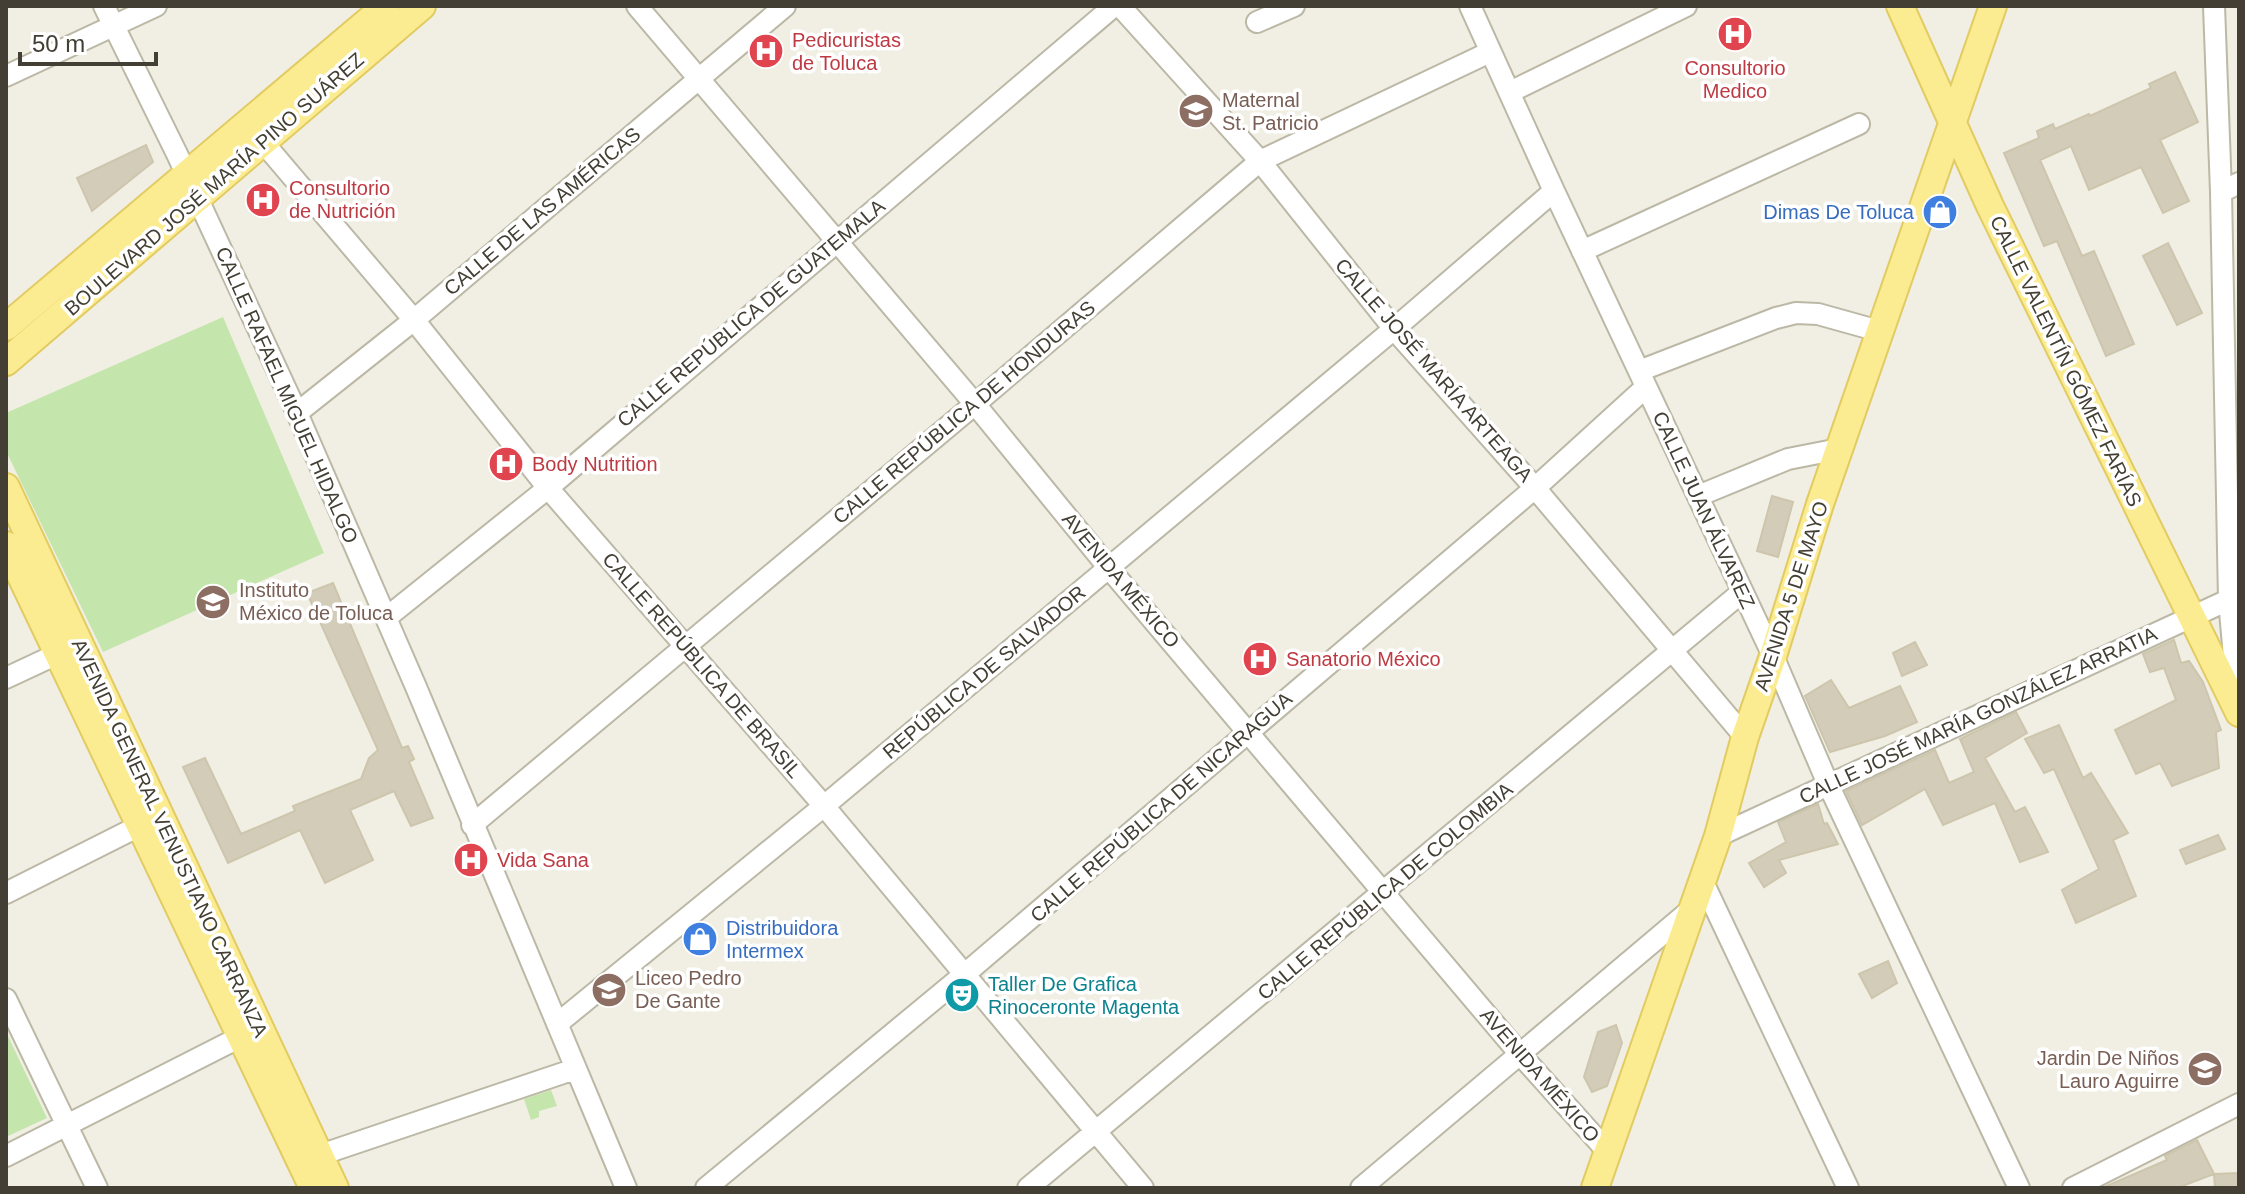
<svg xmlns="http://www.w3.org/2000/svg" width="2245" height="1194" viewBox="0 0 2245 1194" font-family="Helvetica,sans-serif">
  <rect width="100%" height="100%" fill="#f1efe3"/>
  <!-- green -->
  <path fill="#c4e6ac" d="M223 317 324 553 103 652 6 451V413Z
    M6 1032 47 1118 6 1137Z
    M551 1090 557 1106 539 1111V1117L531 1120 524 1099Z"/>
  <!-- building -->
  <path fill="#d3ccb9" stroke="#cdc5ac" stroke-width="2" d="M2175 72 2198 122 2160 140 2189 201 2163 213 2141 167 2089 190 2071 146 2040 160 2082 256 2094 251 2134 344 2106 356 2057 241 2044 246 2004 153 2039 138 2037 131 2053 124 2055 129 2089 114 2090 116 2151 88 2149 84Z
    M146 145 153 162 92 211 77 178Z
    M2168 243 2202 313 2177 325 2143 256Z
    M1772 496 1793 502 1778 557 1757 551Z
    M333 583 402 748 408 746 414 759 409 762 433 818 411 826 394 791 350 810 373 860 325 883 300 830 228 863 183 767 205 758 241 834 295 811 293 806 361 779 369 758 378 750 307 593Z
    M2174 640 2181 663 2189 661 2203 682 2221 730 2216 732 2219 768 2172 786 2160 763 2136 774 2115 730 2176 700 2164 668 2150 672 2143 654Z
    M1915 642 1927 665 1902 676 1893 653Z
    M1831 680 1849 708 1900 686 1917 722 1885 736 1830 752 1805 696Z
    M2016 712 2027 733 1985 758 2015 812 2025 807 2048 852 2020 862 1995 803 1943 825 1925 789 1862 825 1846 791 1935 750 1949 783 1974 772 1960 739Z
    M2059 725 2083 778 2091 773 2128 833 2113 840 2136 896 2076 923 2062 890 2099 869 2054 769 2044 773 2025 739Z
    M1818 804 1824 824 1827 823 1838 844 1779 860 1786 873 1764 887 1749 863 1786 842 1778 822Z
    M2218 835 2225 849 2186 864 2180 850Z
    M1888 961 1897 983 1872 998 1859 974Z
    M1616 1025 1622 1043 1607 1086 1592 1092 1584 1077 1598 1032Z
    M2197 1140 2214 1174 2177 1188H2102L2167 1160 2165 1156Z
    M2239 1173V1188H2215L2214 1174Z"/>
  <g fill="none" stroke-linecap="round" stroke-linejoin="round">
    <defs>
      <path id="minor" d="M104 6 177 154 297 413 416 687 626 1188
        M637 6 975 404 1108 567 1519 1053 1608 1152
        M1120 6 1260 161 1394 329 1535 488 1745 737
        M1470 6 1554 191 1773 656 1828 784 2019 1188
        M2214 6 2221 192 2229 600 2238 703
        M1257 22 1294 6
        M6 76 156 6
        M1510 92 1686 6
        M262 141 414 320 548 488 824 806 1143 1188
        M2221 192 2239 183
        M1582 251 1859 124
        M1639 371 1776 318 1796 313 1818 314 1879 331
        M297 413 414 320 785 6
        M1698 496 1788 459 1839 449
        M386 618 548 488 1114 6
        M6 678 68 649
        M472 825 975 404 1260 161 1490 52
        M1718 836 2239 595
        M1702 880 1848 1188
        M6 893 153 819
        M6 999 97 1188
        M557 1024 824 806 1394 329 1554 191
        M320 1155 575 1069
        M6 1156 252 1031
        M706 1188 966 973 1535 488 1646 387
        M1028 1188 1742 592
        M1361 1188 1693 908
        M2073 1188 2239 1104"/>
      <path id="major" d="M1900 6 1990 206 2239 713
        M6 327 386 6
        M6 362 422 6
        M6 487 335 1188
        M6 545 313 1188
        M1595 1188 1718 836 1745 737 1773 656 1820 504 1993 6"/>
    </defs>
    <!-- minor casing -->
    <use href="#minor" stroke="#bcb8a6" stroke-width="24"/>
    <!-- major casing -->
    <use href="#major" stroke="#e1cb62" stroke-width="30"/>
    <!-- minor -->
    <use href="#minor" stroke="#fff" stroke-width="20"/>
    <!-- major -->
    <use href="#major" stroke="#fcec91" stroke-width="26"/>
  </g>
  <!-- icons -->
  <defs>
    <symbol id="hospital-disc" viewBox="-11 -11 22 22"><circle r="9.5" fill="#e0444e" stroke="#fff"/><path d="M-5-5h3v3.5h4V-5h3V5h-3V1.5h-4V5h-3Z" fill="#fff"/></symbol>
    <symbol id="school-disc" viewBox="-11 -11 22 22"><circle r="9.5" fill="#8d6e63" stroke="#fff"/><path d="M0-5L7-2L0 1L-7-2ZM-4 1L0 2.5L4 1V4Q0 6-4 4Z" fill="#fff"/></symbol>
    <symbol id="shop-disc" viewBox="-11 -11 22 22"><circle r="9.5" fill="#3f7fe0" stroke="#fff"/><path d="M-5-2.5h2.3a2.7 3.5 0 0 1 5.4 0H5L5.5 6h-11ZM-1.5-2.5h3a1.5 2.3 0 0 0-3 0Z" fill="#fff"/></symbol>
    <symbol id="university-disc" viewBox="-11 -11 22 22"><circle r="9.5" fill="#8d6e63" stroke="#fff"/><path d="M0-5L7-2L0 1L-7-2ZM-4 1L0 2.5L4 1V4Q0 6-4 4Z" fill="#fff"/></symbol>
    <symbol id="theatre-disc" viewBox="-11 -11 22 22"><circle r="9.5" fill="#0f9aa8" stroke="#fff"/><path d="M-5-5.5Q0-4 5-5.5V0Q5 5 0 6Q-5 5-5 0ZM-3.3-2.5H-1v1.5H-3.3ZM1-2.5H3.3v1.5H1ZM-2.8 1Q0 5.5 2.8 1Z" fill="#fff"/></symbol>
  </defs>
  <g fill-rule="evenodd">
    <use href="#hospital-disc" x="1715" y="14" width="40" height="40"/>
    <use href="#hospital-disc" x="746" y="31" width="40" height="40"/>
    <use href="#school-disc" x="1176" y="91" width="40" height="40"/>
    <use href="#hospital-disc" x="243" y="180" width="40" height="40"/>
    <use href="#shop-disc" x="1920" y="192" width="40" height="40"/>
    <use href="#hospital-disc" x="486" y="444" width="40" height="40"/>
    <use href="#university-disc" x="193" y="582" width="40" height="40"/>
    <use href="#hospital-disc" x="1240" y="639" width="40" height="40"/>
    <use href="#hospital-disc" x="451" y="840" width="40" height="40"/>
    <use href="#shop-disc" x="680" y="919" width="40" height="40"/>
    <use href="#school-disc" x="589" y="970" width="40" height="40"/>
    <use href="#theatre-disc" x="942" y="975" width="40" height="40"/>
    <use href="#school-disc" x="2185" y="1049" width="40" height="40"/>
  </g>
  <g text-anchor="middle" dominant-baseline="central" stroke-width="7" stroke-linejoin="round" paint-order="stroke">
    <!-- health labels -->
    <g font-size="20" fill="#be3a42" stroke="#fff" text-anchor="start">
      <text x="792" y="40">Pedicuristas<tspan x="792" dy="23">de Toluca</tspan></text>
      <text x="1735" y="68" text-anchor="middle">Consultorio<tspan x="1735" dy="23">Medico</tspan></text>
      <text x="289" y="188">Consultorio<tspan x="289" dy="23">de Nutrición</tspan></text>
      <text x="532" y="464">Body Nutrition</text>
      <text x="1286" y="659">Sanatorio México</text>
      <text x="497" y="860">Vida Sana</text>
    </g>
    <!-- education labels -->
    <g font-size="20" fill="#785e54" stroke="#fff" text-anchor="start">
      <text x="1222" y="100">Maternal<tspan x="1222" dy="23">St. Patricio</tspan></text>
      <text x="239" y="590">Instituto<tspan x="239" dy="23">México de Toluca</tspan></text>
      <text x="635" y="978">Liceo Pedro<tspan x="635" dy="23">De Gante</tspan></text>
      <text x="2179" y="1058" text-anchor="end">Jardin De Niños<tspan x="2179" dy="23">Lauro Aguirre</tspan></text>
    </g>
    <!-- street labels -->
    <g font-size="20" fill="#433f34" stroke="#fff">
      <text transform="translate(214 184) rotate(-41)">BOULEVARD JOSÉ MARÍA PINO SUÁREZ</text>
      <text transform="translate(542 211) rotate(-40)">CALLE DE LAS AMÉRICAS</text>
      <text transform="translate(751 313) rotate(-40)">CALLE REPÚBLICA DE GUATEMALA</text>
      <text transform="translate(2066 361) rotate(64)">CALLE VALENTÍN GÓMEZ FARÍAS</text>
      <text transform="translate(1434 370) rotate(49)">CALLE JOSÉ MARÍA ARTEAGA</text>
      <text transform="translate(287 395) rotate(66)">CALLE RAFAEL MIGUEL HIDALGO</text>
      <text transform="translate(964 412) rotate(-40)">CALLE REPÚBLICA DE HONDURAS</text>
      <text transform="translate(1704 510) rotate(65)">CALLE JUAN ÁLVAREZ</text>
      <text transform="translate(1121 580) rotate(50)">AVENIDA MÉXICO</text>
      <text transform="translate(1791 596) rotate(-72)">AVENIDA 5 DE MAYO</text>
      <text transform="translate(702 665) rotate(49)">CALLE REPÚBLICA DE BRASIL</text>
      <text transform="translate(984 672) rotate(-40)">REPÚBLICA DE SALVADOR</text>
      <text transform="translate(1978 715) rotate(-25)">CALLE JOSÉ MARÍA GONZÁLEZ ARRATIA</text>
      <text transform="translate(1161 807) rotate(-41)">CALLE REPÚBLICA DE NICARAGUA</text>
      <text transform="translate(170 838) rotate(65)">AVENIDA GENERAL VENUSTIANO CARRANZA</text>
      <text transform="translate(1385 891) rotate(-40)">CALLE REPÚBLICA DE COLOMBIA</text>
      <text transform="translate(1540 1075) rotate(49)">AVENIDA MÉXICO</text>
    </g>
    <!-- shop labels -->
    <g font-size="20" fill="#366cbe" stroke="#fff" text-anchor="end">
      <text x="1914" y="212">Dimas De Toluca</text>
      <text x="726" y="928" text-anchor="start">Distribuidora<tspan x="726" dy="23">Intermex</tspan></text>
    </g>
    <!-- culture labels -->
    <g font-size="20" fill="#0d838f" stroke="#fff" text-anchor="start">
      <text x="988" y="984">Taller De Grafica<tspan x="988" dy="23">Rinoceronte Magenta</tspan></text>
    </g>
  </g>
  <!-- border -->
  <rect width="2245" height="1194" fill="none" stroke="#433f34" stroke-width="16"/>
  <!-- scale -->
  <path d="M20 52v12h136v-12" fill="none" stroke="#433f34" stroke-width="4"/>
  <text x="32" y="52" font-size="24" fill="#433f34" stroke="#ffffff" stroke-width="6" paint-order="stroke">50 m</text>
</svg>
